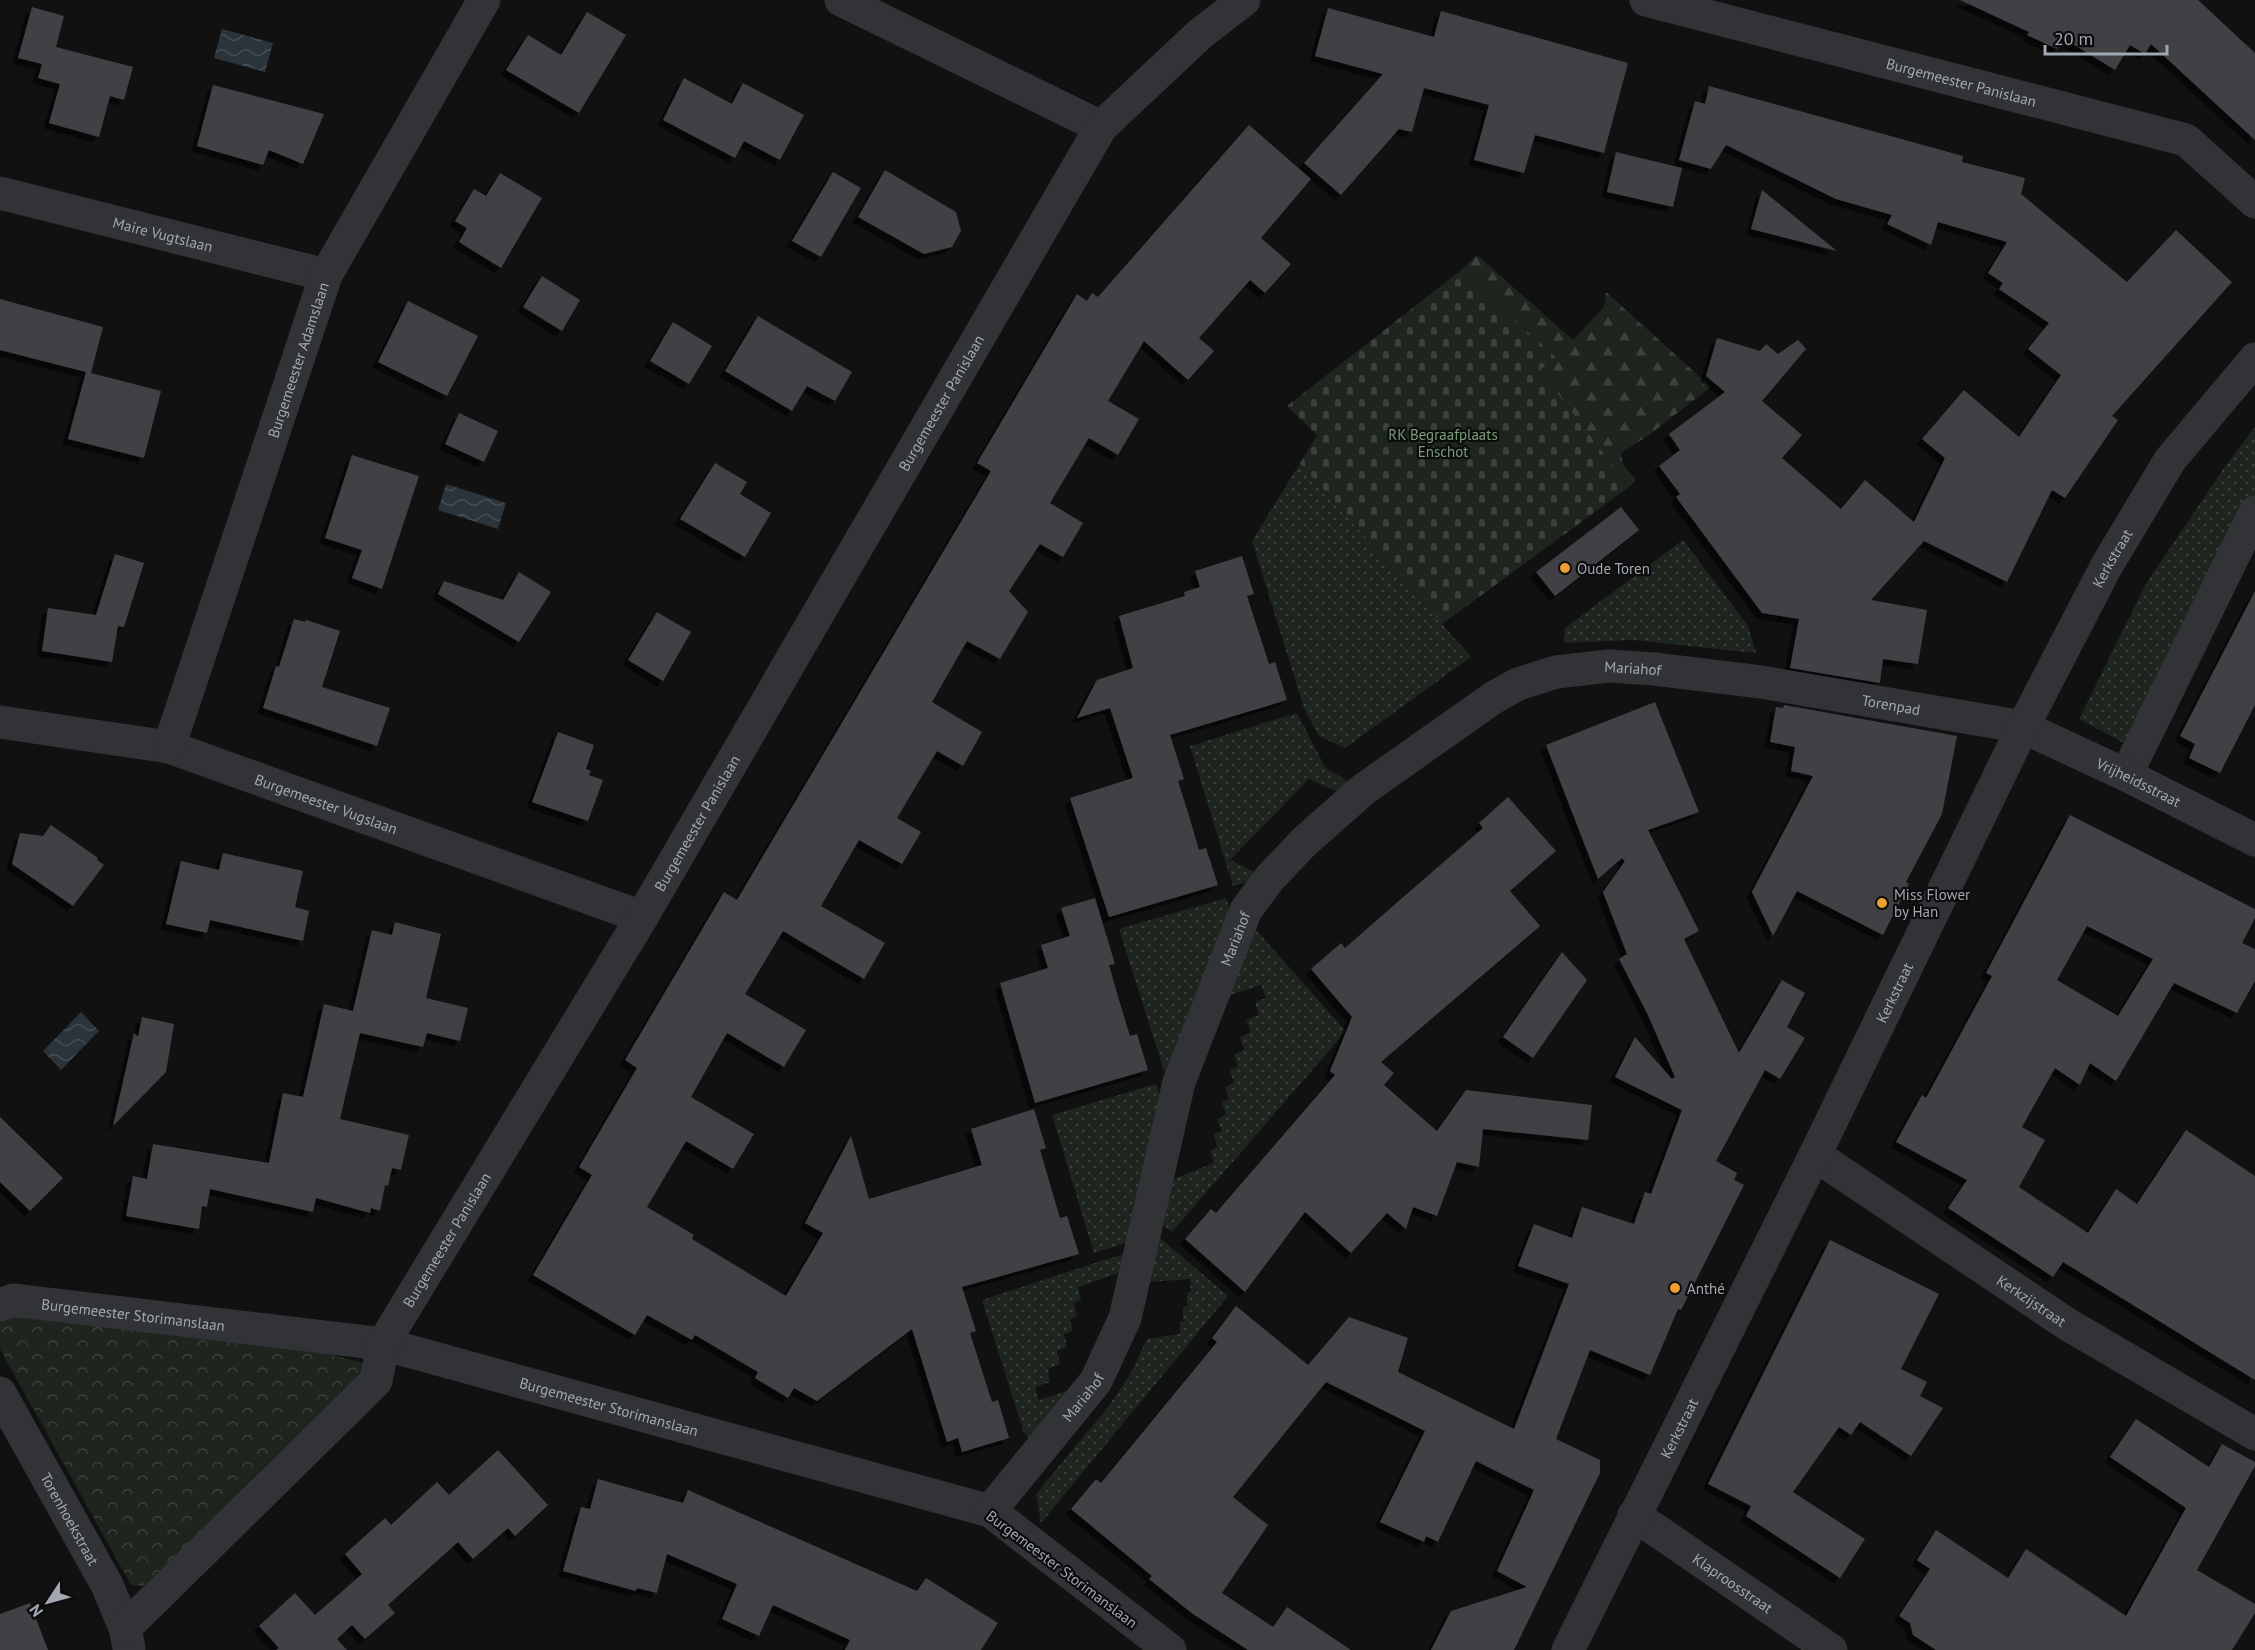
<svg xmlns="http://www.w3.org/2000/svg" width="2255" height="1650" viewBox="0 0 2255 1650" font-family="'PT Sans',sans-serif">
  <defs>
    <pattern id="grass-dots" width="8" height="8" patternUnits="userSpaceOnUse" patternTransform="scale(1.5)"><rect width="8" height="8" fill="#1d251e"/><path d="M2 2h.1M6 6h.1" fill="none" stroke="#3b423c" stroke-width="1.8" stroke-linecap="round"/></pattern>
    <pattern id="forest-firs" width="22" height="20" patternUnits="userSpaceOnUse" patternTransform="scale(1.5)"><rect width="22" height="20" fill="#1d251e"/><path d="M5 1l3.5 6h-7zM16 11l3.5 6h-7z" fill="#3b423c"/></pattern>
    <pattern id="cemetery-stones" width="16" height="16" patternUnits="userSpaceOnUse" patternTransform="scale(1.5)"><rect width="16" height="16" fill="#1d251e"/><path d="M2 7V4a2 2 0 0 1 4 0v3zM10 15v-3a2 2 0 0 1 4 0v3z" fill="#3b423c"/></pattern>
    <pattern id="park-crowns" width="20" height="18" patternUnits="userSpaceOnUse" patternTransform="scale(1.5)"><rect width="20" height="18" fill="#1d251e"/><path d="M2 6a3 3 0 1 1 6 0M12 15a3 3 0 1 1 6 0" fill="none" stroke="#3b423c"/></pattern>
    <pattern id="water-waves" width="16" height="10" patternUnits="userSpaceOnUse" patternTransform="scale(1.5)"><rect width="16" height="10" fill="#2b343a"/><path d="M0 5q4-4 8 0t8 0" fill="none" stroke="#474f54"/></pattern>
    <filter id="shadow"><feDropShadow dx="-5.5" dy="5.5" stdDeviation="0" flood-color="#0009"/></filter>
  </defs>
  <rect width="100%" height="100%" fill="#111112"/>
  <!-- grass -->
  <path fill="url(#grass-dots)" d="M2255 427V501L2130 746 2079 719 2147 582 2226 465Z
    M1300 463 1471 657 1345 748 1319 736 1304 708 1252 541Z
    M1683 540 1748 626 1756 653 1633 640 1564 643 1565 628Z
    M1297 713 1325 767 1350 783 1338 792 1309 779 1230 860 1257 873 1251 881 1233 886 1190 746Z
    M1226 898 1231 914 1170 1069 1164 1071 1119 929Z
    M1255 929 1346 1031 1172 1232 1162 1224 1171 1180 1214 1163 1210 1151 1217 1147 1214 1134 1222 1131 1217 1119 1226 1115 1222 1102 1229 1099 1225 1087 1234 1083 1230 1070 1238 1067 1234 1054 1244 1050 1240 1037 1251 1032 1246 1020 1259 1015 1255 1002 1266 998 1261 985 1227 996Z
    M1156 1084 1161 1099 1128 1242 1094 1253 1052 1115Z
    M1158 1236 1228 1296 1041 1523 1036 1494 1108 1407 1131 1373 1147 1339 1180 1334V1322L1183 1321V1307L1187 1306V1293L1191 1292 1190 1279 1148 1282Z
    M1126 1253 1121 1272 1078 1287 1081 1300 1074 1303 1077 1316 1070 1320 1073 1331 1064 1334 1067 1347 1057 1351 1060 1364 1048 1369 1050 1382 1035 1387 1039 1400 1070 1390 1031 1439 1024 1433 982 1300Z"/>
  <!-- forest -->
  <path fill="url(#forest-firs)" d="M1477 255 1573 340 1604 307 1606 292 1711 387 1649 435 1621 453 1623 464 1636 480 1629 487 1539 370 1556 357 1460 271Z"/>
  <!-- cemetery -->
  <path fill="url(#cemetery-stones)" d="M1460 271 1556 357 1540 370 1629 487 1442 624 1300 463 1317 435 1287 406Z"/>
  <!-- park -->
  <path fill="url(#park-crowns)" d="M20 1316 300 1347 368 1364 371 1382 143 1586 131 1585 0 1349V1318Z"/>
  <!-- water -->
  <path fill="url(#water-waves)" d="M222 29 273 43 265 72 214 58Z
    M446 484 506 503 498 529 438 510Z
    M81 1012 99 1031 61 1070 43 1051Z"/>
  <!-- building -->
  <path fill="#404145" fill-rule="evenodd" filter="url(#shadow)" d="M1960 0H2198L2255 53V140L2151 44 2145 54 2130 45 2115 70 2063 38 2057 49 2027 35 2029 32Z
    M32 7 64 16 56 47 133 67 124 100 110 96 99 137 49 123 60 84 38 78 42 64 18 58Z
    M1328 8 1434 37 1441 11 1628 63 1604 153 1535 135 1524 173 1474 160 1489 105 1424 88 1412 132 1399 129 1341 195 1304 163 1383 74 1315 56Z
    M587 12 626 35 579 113 506 70 528 35 561 55Z
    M684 78 732 104 743 83 804 115 780 160 744 141 735 158 663 120Z
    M213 85 324 114 303 164 269 150 263 165 197 146Z
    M1709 86 1963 156 1962 162 2025 178 2021 194 2127 282 2176 230 2232 282 2112 416 2118 420 2065 498 2052 490 2007 582 1924 541 1871 600 1927 610 1918 664 1883 659 1880 683 1790 668 1799 619 1762 613 1676 497 1680 494 1659 466 1680 450 1669 434 1725 392 1706 376 1717 338 1760 351 1766 344 1778 354 1798 340 1806 349 1762 401 1802 435 1782 458 1841 509 1865 480 1914 522 1945 458 1922 439 1964 390 2019 437 2061 375 2028 349 2049 323 1999 289 2003 283 1988 273 2007 242 1938 222 1931 245 1887 224 1892 215 1836 199 1726 145 1711 169 1679 160 1695 101 1705 104Z
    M1249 125 1311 179 1261 238 1291 264 1265 293 1250 280 1199 338 1214 351 1188 380 1144 341 1108 401 1139 419 1118 455 1089 438 1050 503 1083 523 1063 557 1040 544 1009 591 1028 612 1000 659 967 641 932 702 982 732 963 766 937 751 897 818 921 832 902 864 859 840 821 906 885 943 864 979 783 931 745 994 806 1030 784 1067 727 1033 691 1097 754 1134 733 1169 686 1141 647 1207 694 1235 692 1239 786 1296 823 1233 805 1223 851 1136 869 1199 982 1165 971 1129 1034 1109 1046 1148 1040 1150 1060 1218 1067 1216 1079 1254 962 1287 976 1331 970 1333 992 1402 998 1400 1009 1438 962 1452 958 1438 947 1442 912 1329 817 1401 794 1388 788 1398 755 1378 758 1372 695 1335 692 1340 647 1315 635 1335 533 1275 592 1175 579 1167 637 1068 625 1060 724 892 737 900 991 471 977 463 1077 294 1087 301 1092 293 1098 297Z
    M1616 152 1682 168 1673 207 1607 192Z
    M885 170 956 212 961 231 952 247 924 254 858 217Z
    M833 172 861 188 821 257 792 241Z
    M500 173 542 198 501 268 459 242 467 228 455 221 474 189 486 196Z
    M1762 190 1837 251 1751 229Z
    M542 276 580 300 562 331 523 307Z
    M0 299 103 327 91 373 161 391 144 458 68 439 86 372 0 350Z
    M408 301 478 336 447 396 378 362Z
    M758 316 852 372 835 401 807 386 792 411 725 371Z
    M673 322 712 346 689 384 650 361Z
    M459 413 498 431 484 462 445 444Z
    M352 455 419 476 382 589 352 578 362 550 325 538Z
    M715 463 747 482 740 494 771 513 745 557 680 519Z
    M1621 507 1639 530 1555 596 1536 572Z
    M115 554 144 563 124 627 118 626 112 662 42 651 48 608 96 615Z
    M1242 556 1254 594 1247 596 1269 664 1275 662 1287 700 1170 735 1184 779 1178 781 1189 816 1199 850 1206 848 1218 885 1109 917 1070 798 1133 778 1110 708 1077 718 1097 680 1133 668 1119 616 1185 596 1184 592 1200 587 1195 571Z
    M519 572 551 592 519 642 438 594 444 581 503 600Z
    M2255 591V705L2220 773 2189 758 2195 744 2180 736Z
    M657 612 691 632 663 681 628 660Z
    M294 619 305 622 306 620 340 631 322 687 390 708 377 746 263 708 276 666 279 667Z
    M1655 702 1699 812 1648 830 1699 931 1684 939 1739 1053 1782 980 1805 993 1787 1027 1805 1038 1780 1079 1765 1070 1716 1161 1737 1173 1734 1180 1744 1185 1681 1310 1678 1309 1650 1375 1590 1350 1556 1439 1600 1460V1473L1514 1650H1431L1451 1611 1527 1587 1497 1571 1534 1490 1476 1461 1438 1542 1426 1536 1424 1542 1380 1522 1425 1431 1326 1382 1233 1497 1268 1525 1222 1593 1273 1627 1287 1607 1351 1650H1248L1193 1614 1149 1579 1152 1576 1071 1509 1096 1479 1101 1483 1217 1342 1212 1338 1236 1306 1308 1365 1349 1317 1408 1338 1398 1372 1514 1429 1569 1284 1518 1266 1534 1224 1572 1238 1582 1207 1634 1224 1645 1192 1651 1194 1682 1110 1615 1077 1635 1037 1672 1079 1675 1077 1647 1013 1619 959 1627 954 1603 892 1625 861 1622 858 1598 879 1546 745Z
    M1784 705 1957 736 1942 814 1906 882 1909 884 1883 935 1797 891 1773 936 1752 892 1813 776 1791 771 1795 747 1770 742 1776 707 1783 708Z
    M558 732 594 745 586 769 591 771 589 775 603 780 588 821 532 802Z
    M1508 797 1556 851 1510 891 1540 926 1381 1062 1394 1073 1384 1085 1437 1131 1466 1090 1592 1105 1588 1140 1483 1129 1479 1167 1457 1162 1437 1216 1413 1207 1406 1229 1387 1213 1351 1253 1305 1212 1245 1292 1185 1239 1211 1209 1216 1213 1335 1075 1330 1071 1352 1017 1311 969 1341 943 1345 948 1401 899 1483 828 1479 823Z
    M2070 815 2255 909V918L2242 943 2255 949V981L2237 1013 2174 983 2116 1081 2090 1063 2080 1085 2055 1068 2022 1127 2045 1140 2019 1187 2088 1233 2116 1189 2137 1204 2186 1130 2255 1176V1380L2063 1262 2053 1277 1948 1208 1967 1180 1896 1142 1922 1095 1926 1098 1992 976 1986 973ZM2087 926 2153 959 2118 1016 2057 980Z
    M51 825 98 858 97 860 104 865 73 906 12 864 20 833 43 836Z
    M223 853 303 871 295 907 309 911 303 941 210 920 207 933 166 924 181 861 219 870Z
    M1095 898 1115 964 1109 965 1119 1000 1130 1036 1137 1034 1148 1070 1035 1103 1000 983 1048 968 1041 945 1070 936 1061 908Z
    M395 922 441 934 426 998 468 1008 460 1041 427 1033 423 1047 360 1033 340 1119 409 1135 401 1170 392 1168 388 1186 385 1185 380 1211 371 1208 370 1213 316 1198 313 1212 210 1189 207 1207 202 1206 199 1229 126 1216 133 1176 147 1179 153 1144 269 1163 283 1093 303 1097 324 1004 353 1011 372 930 392 935Z
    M1562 952 1587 980 1533 1058 1503 1037Z
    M142 1017 174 1024 166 1072 113 1126 134 1033 138 1037Z
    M0 1117 63 1178 30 1211 0 1182Z
    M1830 1240 1939 1294 1901 1369 1927 1382 1920 1396 1943 1408 1911 1456 1860 1422 1851 1435 1839 1427 1793 1492 1865 1539 1840 1578 1746 1516 1751 1506 1708 1484Z
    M2136 1419 2209 1467 2222 1444 2255 1462V1466L2197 1570 2255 1604V1613L2232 1650H1936L1913 1635 1910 1623 1899 1616 1930 1569 1917 1560 1936 1530 2008 1578 2026 1549 2126 1616 2186 1508 2110 1457Z
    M498 1450 548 1505 515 1536 508 1528 473 1559 458 1542 388 1605 395 1613 365 1639 352 1625 337 1639 347 1650H276L279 1648 259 1626 295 1593 315 1615 362 1574 345 1554 385 1518 391 1525 437 1482 449 1495Z
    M598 1479 683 1503 688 1490 917 1591 926 1578 998 1623 981 1650H845L850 1640 773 1605 759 1636 722 1619 737 1584 667 1554 657 1593 637 1588 636 1591 563 1571 581 1507 590 1509Z
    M30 1603 48 1650H0V1614Z"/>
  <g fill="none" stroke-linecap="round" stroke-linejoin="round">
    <!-- street -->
    <g stroke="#323337" stroke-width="33">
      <path d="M841 0 1101 127"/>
      <path id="s1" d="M1646 0 2186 140 2255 202"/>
      <path id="s2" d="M0 193 326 275"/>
      <path id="s3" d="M0 722 169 747 642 917"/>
      <path id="s4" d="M169 747 326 275 484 0"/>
      <path d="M2126 775 2255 512"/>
      <path id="s5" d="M1815 1155 2067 1324 2255 1434"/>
      <path id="s6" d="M0 1305 13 1300 383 1344 990 1511 1170 1650"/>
      <path id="s7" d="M0 1393 107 1585 125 1628 129 1648"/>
      <path id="s8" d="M990 1511 1096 1381 1125 1318 1179 1082 1246 910 1269 879 1305 841 1364 789 1493 698 1518 684 1556 672 1609 666 1654 669 1761 682 2023 727 2126 775 2255 840"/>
      <path id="s9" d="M1634 1515 1831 1650"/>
      <path id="s10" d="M125 1628 376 1381 383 1344 642 917 1101 127 1200 34 1244 0"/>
      <path id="s11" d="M1568 1650 1815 1155 2023 727 2107 565 2170 460 2255 359"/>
    </g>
  </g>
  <!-- markers -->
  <g fill="#eca02f" stroke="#0c0c0d" stroke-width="2">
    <circle cx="1565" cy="568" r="6"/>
    <circle cx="1882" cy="903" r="6"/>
    <circle cx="1675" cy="1288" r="6"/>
  </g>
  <g text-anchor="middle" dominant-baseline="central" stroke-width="4.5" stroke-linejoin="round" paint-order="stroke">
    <!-- street labels -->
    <g font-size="15" fill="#a2a8b2" stroke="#0c0c0d">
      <text stroke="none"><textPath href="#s1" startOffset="326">Burgemeester Panislaan</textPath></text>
      <text stroke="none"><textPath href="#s2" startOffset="168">Maire Vugtslaan</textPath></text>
      <text stroke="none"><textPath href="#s4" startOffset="408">Burgemeester Adamslaan</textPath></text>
      <text stroke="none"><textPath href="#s10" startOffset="1484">Burgemeester Panislaan</textPath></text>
      <text stroke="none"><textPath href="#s11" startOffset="1220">Kerkstraat</textPath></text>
      <text stroke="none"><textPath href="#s8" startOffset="1137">Mariahof</textPath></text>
      <text stroke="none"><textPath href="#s8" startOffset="1398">Torenpad</textPath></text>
      <text stroke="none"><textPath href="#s8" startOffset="1660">Vrijheidsstraat</textPath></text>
      <text stroke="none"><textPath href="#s3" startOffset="338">Burgemeester Vugslaan</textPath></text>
      <text stroke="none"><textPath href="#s10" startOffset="998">Burgemeester Panislaan</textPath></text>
      <text stroke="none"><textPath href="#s8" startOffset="633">Mariahof</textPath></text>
      <text stroke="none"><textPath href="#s11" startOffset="734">Kerkstraat</textPath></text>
      <text stroke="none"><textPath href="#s10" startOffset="512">Burgemeester Panislaan</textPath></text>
      <text stroke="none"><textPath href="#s5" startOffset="261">Kerkzijstraat</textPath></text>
      <text stroke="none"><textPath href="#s6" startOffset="135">Burgemeester Storimanslaan</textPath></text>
      <text stroke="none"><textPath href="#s8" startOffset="147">Mariahof</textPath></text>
      <text stroke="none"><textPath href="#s6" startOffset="621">Burgemeester Storimanslaan</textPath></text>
      <text stroke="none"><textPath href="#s11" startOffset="248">Kerkstraat</textPath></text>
      <text stroke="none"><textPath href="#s7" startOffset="144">Torenhoekstraat</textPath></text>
      <text transform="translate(1062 1569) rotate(37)">Burgemeester Storimanslaan</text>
      <text stroke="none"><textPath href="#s9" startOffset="120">Klaproosstraat</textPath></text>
    </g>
    <!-- park labels -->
    <g font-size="15" fill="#7a9d7a" stroke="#0c0c0d">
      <text x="1443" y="434">RK Begraafplaats<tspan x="1443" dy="17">Enschot</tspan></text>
    </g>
    <!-- poi labels -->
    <g font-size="15" fill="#a2a8b2" stroke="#0c0c0d" text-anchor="start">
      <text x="1577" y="568">Oude Toren</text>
      <text x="1894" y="894">Miss Flower<tspan x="1894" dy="17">by Han</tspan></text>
      <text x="1687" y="1288">Anthé</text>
    </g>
  </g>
  <!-- north arrow -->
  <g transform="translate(48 1602) rotate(234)" stroke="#0c0c0d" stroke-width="4.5" paint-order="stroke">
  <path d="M0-4.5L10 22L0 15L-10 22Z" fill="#a2a8b2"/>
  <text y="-9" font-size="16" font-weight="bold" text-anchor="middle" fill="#a2a8b2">N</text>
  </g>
  <!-- scale -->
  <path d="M2045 45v9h122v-9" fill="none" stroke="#a2a8b2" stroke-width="3"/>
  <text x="2054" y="45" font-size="18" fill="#a2a8b2" stroke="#0c0c0d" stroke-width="4.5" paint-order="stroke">20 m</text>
</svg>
